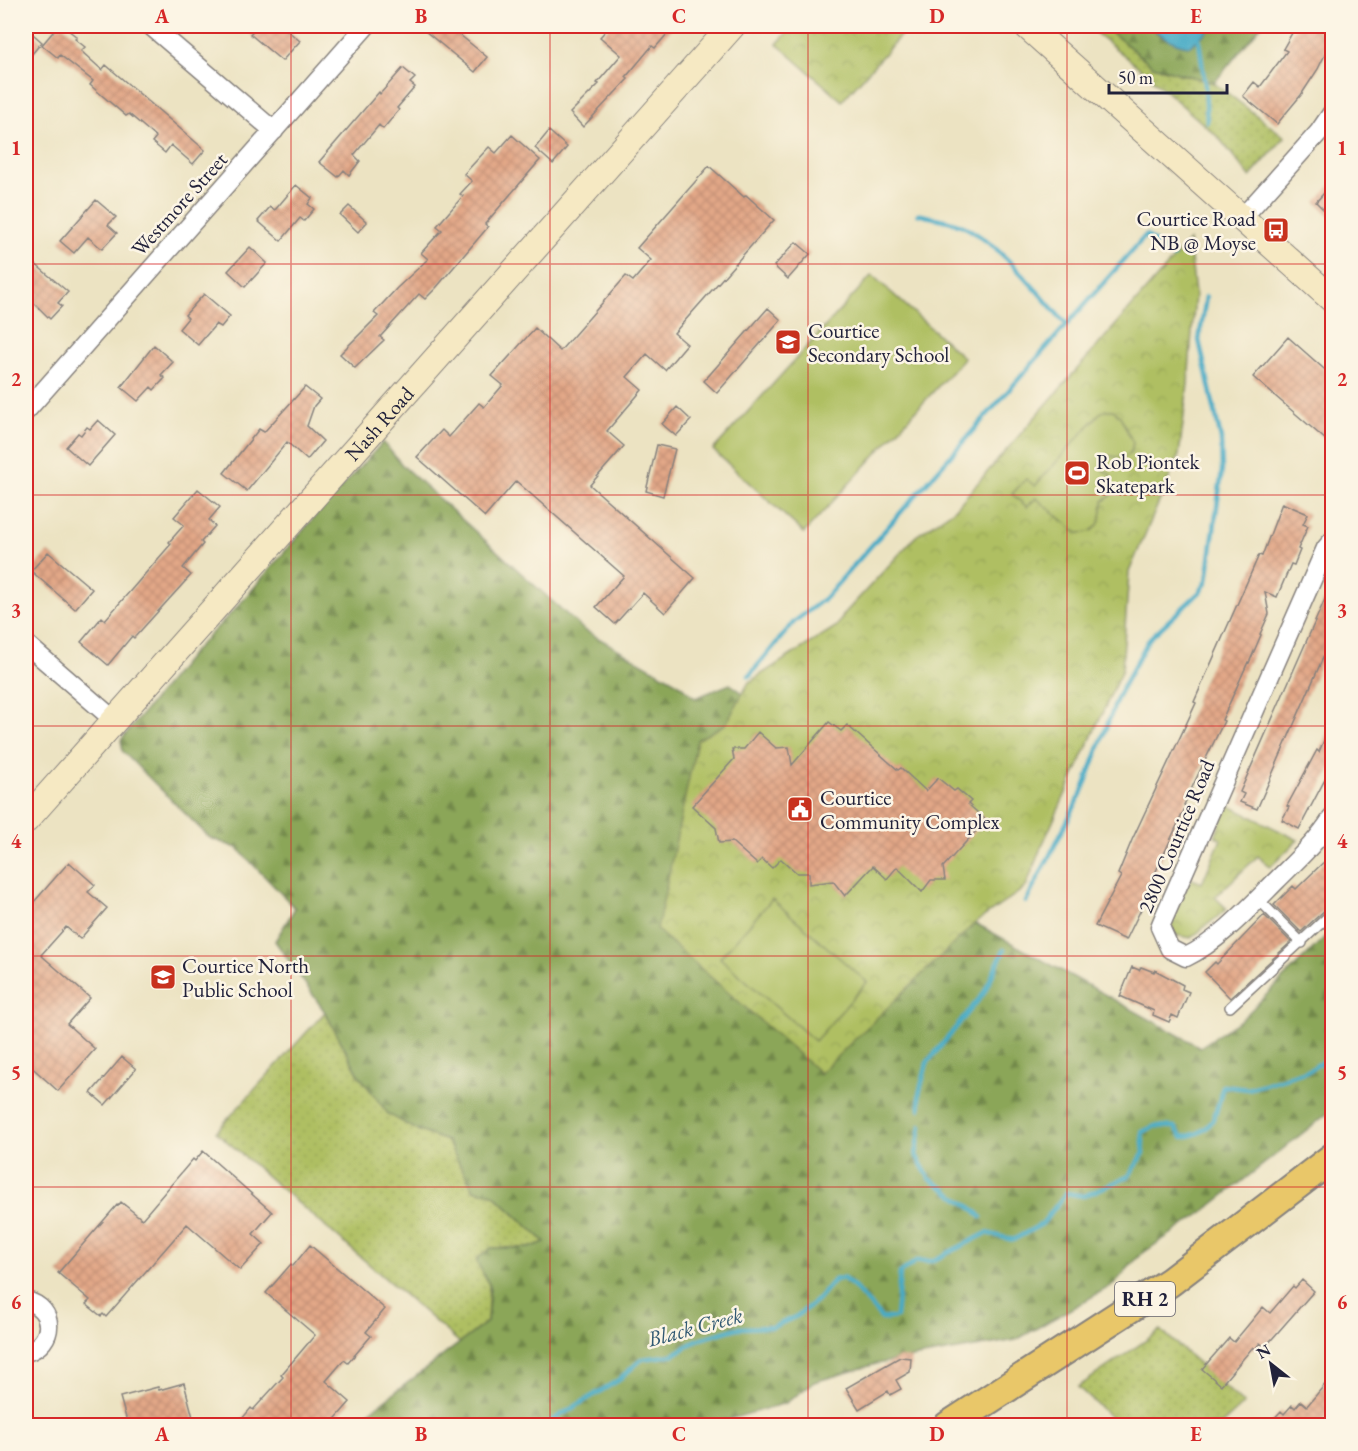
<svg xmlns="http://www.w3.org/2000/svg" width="1358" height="1451" viewBox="0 0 1358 1451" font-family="'EB Garamond',serif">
  <defs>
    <pattern id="grass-dots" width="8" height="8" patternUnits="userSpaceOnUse" patternTransform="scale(1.5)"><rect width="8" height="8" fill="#afbf62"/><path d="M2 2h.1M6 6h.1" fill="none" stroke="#96a456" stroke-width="1.8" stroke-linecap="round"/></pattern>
    <pattern id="forest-firs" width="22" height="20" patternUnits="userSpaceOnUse" patternTransform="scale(1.5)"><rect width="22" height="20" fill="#8ba658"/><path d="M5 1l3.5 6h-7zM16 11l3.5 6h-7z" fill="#71874a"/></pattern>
    <pattern id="park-crowns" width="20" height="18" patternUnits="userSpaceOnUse" patternTransform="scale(1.5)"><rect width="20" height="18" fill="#afbf62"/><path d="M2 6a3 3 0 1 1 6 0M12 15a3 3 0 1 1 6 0" fill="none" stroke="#96a456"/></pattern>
    <pattern id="building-cross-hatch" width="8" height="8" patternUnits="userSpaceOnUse" patternTransform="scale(1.5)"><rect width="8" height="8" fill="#e2a787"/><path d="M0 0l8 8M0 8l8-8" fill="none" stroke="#c28f75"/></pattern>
  </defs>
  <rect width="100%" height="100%" fill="#fcf5e5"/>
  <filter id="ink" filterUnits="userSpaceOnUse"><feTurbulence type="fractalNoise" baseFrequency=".0167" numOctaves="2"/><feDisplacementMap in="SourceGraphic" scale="12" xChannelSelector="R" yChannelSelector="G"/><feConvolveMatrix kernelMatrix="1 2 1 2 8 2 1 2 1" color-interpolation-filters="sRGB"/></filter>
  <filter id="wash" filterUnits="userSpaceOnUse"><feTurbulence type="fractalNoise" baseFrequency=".008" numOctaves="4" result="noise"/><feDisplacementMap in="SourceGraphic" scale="24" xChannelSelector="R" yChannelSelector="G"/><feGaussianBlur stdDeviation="1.35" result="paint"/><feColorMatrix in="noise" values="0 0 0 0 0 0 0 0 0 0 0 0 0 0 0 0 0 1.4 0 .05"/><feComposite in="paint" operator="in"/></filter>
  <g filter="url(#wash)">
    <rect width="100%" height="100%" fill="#ece3c2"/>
    <!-- grass -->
    <path fill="url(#grass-dots)" stroke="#68704e" stroke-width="1.5" d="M1087 26H1104L1153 66 1214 83 1285 137 1250 177 1219 138 1135 64Z
      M325 1012 359 1075 417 1130 447 1141 474 1190 493 1194 545 1242 529 1248H491L487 1322 460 1343 216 1132Z
      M1161 1330 1244 1404 1221 1425H1119L1078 1387Z"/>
    <!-- forest -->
    <path fill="url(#forest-firs)" stroke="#56644a" stroke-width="1.5" d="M1104 26H1149L1161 36 1207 32 1211 26H1261L1214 83 1153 66Z
      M383 442 403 466 584 630 678 683 695 698 730 684 743 693 726 724 697 740 819 1073 975 923 1200 1047 1242 1019 1332 930V1110L1202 1213 1140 1255 1113 1285 1016 1340 876 1364 814 1382 786 1403 709 1425H352L487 1322 490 1287 476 1260 491 1248H529L545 1242 493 1194 474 1190 447 1141 417 1130 388 1114 359 1075 325 1012 275 941 295 908 237 848 210 838 123 752 121 740 192 653 239 605 318 513Z"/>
    <!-- park -->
    <path fill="url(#park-crowns)" stroke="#68704e" stroke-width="1.5" d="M793 26H909L842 101 777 44Z
      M1189 241 1195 294 1188 384 1179 455 1129 572 1122 670 1040 850 1026 887 975 923 820 1073 657 930 697 740 726 724 749 682 837 626 844 614 916 536 955 509Z
      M1228 805 1298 840 1270 867 1258 856 1215 897 1227 909 1191 938 1175 935 1169 927 1190 878 1202 883 1221 839 1215 836Z"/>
    <!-- garden -->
    <path fill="#afbf62" stroke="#68704e" stroke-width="1.5" d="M872 275 964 358 804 533 713 450Z
      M1106 410H1113L1120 416 1133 443 1131 452 1124 458 1110 456 1104 459 1103 470 1111 475V496L1103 501C1102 519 1100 534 1078 533L1036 498 1027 507 1012 494 1026 479 1035 486 1100 413Z
      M772 899 867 982 815 1041 720 958Z"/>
    <!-- water -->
    <path fill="#47abc6" stroke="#346680" stroke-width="1.5" d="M1149 26H1211L1207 32 1190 46C1174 45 1162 36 1149 26Z"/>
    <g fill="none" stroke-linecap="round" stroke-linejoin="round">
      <!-- stream -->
      <path stroke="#47abc6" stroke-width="4.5" d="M1197 26 1205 85 1207 122
        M918 214C932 218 950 220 963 226 1001 245 1038 293 1067 325
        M749 676 794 622 825 598 1146 235 1173 257
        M1026 902 1083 790 1118 696 1149 639 1200 592 1207 581 1222 470 1221 439 1199 340 1206 297
        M920 1109 919 1094 927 1063 984 993 1004 950
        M921 1126 916 1155 929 1178 976 1211 981 1217
        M543 1426 617 1381 642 1359 673 1355 697 1340 737 1328 773 1327 797 1316 817 1300 834 1280 843 1278 854 1287 882 1319 896 1317 900 1273 916 1261H932L987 1233 1013 1240 1042 1224 1066 1193 1084 1196 1129 1176 1144 1153 1142 1132 1155 1126 1175 1127 1182 1137C1216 1133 1215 1114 1223 1086L1248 1089 1310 1070 1332 1055"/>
    </g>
    <g id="blocks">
      <!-- building -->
      <path fill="url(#building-cross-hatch)" d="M58 26H63L77 37 75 39 85 47 81 51 102 70 106 65 205 150 193 164 171 145 165 153 152 142 156 137 129 114 126 116 90 85 93 81 60 55 58 58 42 45Z
        M257 26H282L300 41 282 61 250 34Z
        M419 26H449L487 57 475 72Z
        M610 26H674L655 48 652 46 626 77 628 79 583 127 570 113 599 84 597 83 621 55 600 37Z
        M1296 26H1328L1326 30 1332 32V40L1318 69 1301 95 1277 124 1243 96 1254 82 1260 87 1287 51 1283 49Z
        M26 28 42 42 26 61Z
        M403 68 415 78 410 83 415 87 397 108 399 110 383 129 379 125 354 155 360 161 349 175 344 170 338 177 319 162 379 92 380 94Z
        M549 131 567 147 553 164 535 148Z
        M512 135 540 160 485 224 488 227 436 288 425 299 419 294 380 337 384 340 355 368 340 354 378 316 374 313 397 288 428 259 421 253 442 230 437 226 463 196 460 194 472 181 464 174 489 147 496 153Z
        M709 166 744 197 746 195 774 220 674 333 687 344 665 370 647 354 627 377 642 390 607 431 624 446 590 485 695 578 665 613 643 593 615 624 596 607 624 576 516 481 485 517 417 457 442 430 449 437 479 403 484 407 503 385 492 376 535 328 560 351 626 276 633 281 651 260 637 248Z
        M1332 184V218L1316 202Z
        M296 185 312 198 308 204 314 209 304 221 300 218 281 241 258 221 270 207 275 210Z
        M96 200 116 217 108 225 117 233 102 249 88 237 74 253 60 241Z
        M349 206 367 222 358 232 340 215Z
        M796 242 810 254 788 279 774 266Z
        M250 247 267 263 245 287 228 271Z
        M34 263 68 292 58 303 62 306 50 319 26 295V273Z
        M204 294 230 316 221 327 216 324 198 345 179 329 188 318 185 315Z
        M768 308 781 320 717 393 704 381Z
        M1288 337 1332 376V433L1326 440 1253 377Z
        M154 345 173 362 161 375 165 378 154 390 151 387 138 401 121 387Z
        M305 387 320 399 314 406 307 426 323 441 307 460 287 442 247 491 224 473 259 429 264 432Z
        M677 407 691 420 676 436 662 424Z
        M98 420 115 435 88 466 66 447 78 433 81 435 87 427 90 429Z
        M657 445 675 449 663 496 646 491Z
        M198 489 220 507 209 520 215 526 201 542 203 544 183 568 191 575 134 638 132 636 108 665 81 642 102 617 105 620 171 544 169 542 184 525 174 517Z
        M1282 503 1308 514 1303 524 1308 526 1298 549 1300 550 1294 565 1291 564 1277 597 1265 592 1269 614 1260 634 1261 635 1249 663 1248 662 1222 720 1224 721 1196 779 1184 805 1186 806 1145 895 1147 897 1126 940 1095 926 1121 876 1118 874 1132 840 1196 703 1194 702 1259 555 1262 556Z
        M48 552 92 589 75 609 31 571Z
        M1332 583V637L1257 809 1240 802 1244 794 1240 792Z
        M1332 721V766L1299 829 1282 820 1289 807 1287 806 1317 750 1319 752Z
        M829 722 841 731 847 725 898 770 901 768 926 791 938 778 954 791 957 789 971 801 968 804 986 820 943 867 945 880H931L922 892 897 867 887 879 873 866 845 896 833 881 809 884V873H797L781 859 772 868 762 859 757 864 732 842 719 843 716 828 692 806 734 759 732 749H744L758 732 776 748 789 747 792 765Z
        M1332 854V906L1327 908 1301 932 1274 905 1293 886 1296 889Z
        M69 862 95 885 88 892 107 908 80 939 66 927 41 955 90 998 67 1024 95 1049 58 1091 26 1062V911Z
        M1264 915 1291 942 1230 998 1205 972 1215 962 1217 964Z
        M1132 967 1139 970 1141 967 1154 972 1155 970 1183 985 1182 989 1189 992 1178 1018 1172 1015 1169 1022 1153 1015 1154 1011 1120 996Z
        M122 1057 136 1069 105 1105 91 1093Z
        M203 1151 272 1212 253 1234 264 1244 240 1270 187 1224 106 1317 103 1314 101 1316 86 1304 90 1300 58 1273 117 1205 118 1206 121 1202 142 1219 193 1159 195 1161Z
        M310 1245 385 1309 366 1332 371 1336 348 1363 344 1360 326 1381 350 1402 330 1425H248L241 1420 251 1408 253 1410 283 1377 281 1375 315 1335 266 1293 291 1264 293 1266Z
        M1302 1280 1314 1291 1265 1347 1260 1343 1255 1349 1253 1347 1221 1385 1202 1369 1229 1338 1234 1342 1263 1307 1270 1313 1293 1286 1295 1288Z
        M900 1357 911 1358 910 1372 896 1380 901 1389 890 1395 888 1391 859 1409 846 1388Z
        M1332 1376V1423L1327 1418 1320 1425H1268L1281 1411 1284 1414 1292 1405 1295 1408 1301 1401 1307 1406Z
        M184 1383 195 1425H165L164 1421 148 1425H128L120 1397 158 1387 159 1390Z"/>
    </g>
  </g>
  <g filter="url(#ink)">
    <use href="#blocks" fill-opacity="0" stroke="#87827e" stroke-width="1.5"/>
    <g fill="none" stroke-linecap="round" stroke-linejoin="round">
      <defs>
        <path id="lane" d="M1258 899 1302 943
          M1230 1007 1332 913"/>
        <path id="street" d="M151 26 274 131
          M1242 218 1319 132 1332 113
          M26 411 366 26
          M1332 541 1326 548 1162 922 1160 927 1170 949 1186 957C1218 942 1252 905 1277 880 1297 860 1317 842 1332 818
          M26 644 114 720
          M26 1301C56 1308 55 1344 26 1352"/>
        <g id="secondary">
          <path d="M1027 26 1332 299"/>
          <path id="s1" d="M26 820 732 26"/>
        </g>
        <path id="primary" d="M948 1426 1170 1282 1332 1158"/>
      </defs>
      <!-- lane casing -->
      <use href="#lane" stroke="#87827e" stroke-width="12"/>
      <!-- street casing -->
      <use href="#street" stroke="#87827e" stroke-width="21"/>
      <!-- secondary casing -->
      <use href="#secondary" stroke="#87827e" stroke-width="28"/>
      <!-- primary casing -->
      <use href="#primary" stroke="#87827e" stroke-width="32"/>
      <!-- lane -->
      <use href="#lane" stroke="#fff" stroke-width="9"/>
      <!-- street -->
      <use href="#street" stroke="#fff" stroke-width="18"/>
      <!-- secondary -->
      <use href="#secondary" stroke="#f6e9c3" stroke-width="26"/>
      <!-- primary -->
      <use href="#primary" stroke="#e9c769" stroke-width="28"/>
    </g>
  </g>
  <!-- grid -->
  <path fill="none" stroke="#d62828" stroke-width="1.5" stroke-opacity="0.55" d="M291 26V1426M550 26V1426M808 26V1426M1067 26V1426M26 264H1332M26 495H1332M26 726H1332M26 956H1332M26 1187H1332"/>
  <!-- icons -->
  <defs>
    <symbol id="bus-square" viewBox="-11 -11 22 22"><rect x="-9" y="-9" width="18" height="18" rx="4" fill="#c8321e" stroke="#fcf5e5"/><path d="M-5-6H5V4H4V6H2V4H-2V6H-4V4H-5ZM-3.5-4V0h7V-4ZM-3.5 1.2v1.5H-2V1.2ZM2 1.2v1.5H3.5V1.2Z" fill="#fff"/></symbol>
    <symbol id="school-square" viewBox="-11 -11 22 22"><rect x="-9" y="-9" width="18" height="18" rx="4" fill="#c8321e" stroke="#fcf5e5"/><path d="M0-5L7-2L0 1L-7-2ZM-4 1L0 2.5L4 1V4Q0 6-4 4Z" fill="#fff"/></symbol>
    <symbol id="stadium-square" viewBox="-11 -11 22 22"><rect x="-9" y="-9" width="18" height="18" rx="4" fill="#c8321e" stroke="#fcf5e5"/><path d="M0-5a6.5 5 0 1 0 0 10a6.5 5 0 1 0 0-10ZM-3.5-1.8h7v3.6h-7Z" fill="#fff"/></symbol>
    <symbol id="civic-square" viewBox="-11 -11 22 22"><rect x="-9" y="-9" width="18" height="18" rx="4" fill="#c8321e" stroke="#fcf5e5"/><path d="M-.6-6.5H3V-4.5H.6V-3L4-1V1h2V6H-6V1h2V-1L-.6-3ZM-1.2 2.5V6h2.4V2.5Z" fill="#fff"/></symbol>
  </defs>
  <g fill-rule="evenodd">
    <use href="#bus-square" x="1261" y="215" width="30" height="30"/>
    <use href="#school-square" x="773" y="327" width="30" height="30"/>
    <use href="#stadium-square" x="1062" y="458" width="30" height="30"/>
    <use href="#civic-square" x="785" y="794" width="30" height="30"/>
    <use href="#school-square" x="148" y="962" width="30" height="30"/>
  </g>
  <g text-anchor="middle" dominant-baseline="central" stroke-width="5" stroke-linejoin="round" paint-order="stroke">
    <!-- shield labels -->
    <rect fill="#fcf5e5" stroke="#63616e" stroke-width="1.5" x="1115" y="1282" width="60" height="34" rx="4.5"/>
    <g font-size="20" font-weight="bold" fill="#22223b">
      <text x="1145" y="1299">RH 2</text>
    </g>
    <!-- street labels -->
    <g font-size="21" fill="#22223b" stroke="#fcf5e5">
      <text transform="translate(179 204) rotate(-48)">Westmore Street</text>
      <text stroke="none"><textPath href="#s1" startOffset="531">Nash Road</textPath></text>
      <text transform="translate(1176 836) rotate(-67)">2800 Courtice Road</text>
    </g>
    <!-- poi labels -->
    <g font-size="21" fill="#22223b" stroke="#fcf5e5" text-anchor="start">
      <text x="1256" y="218" text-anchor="end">Courtice Road<tspan x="1256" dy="24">NB @ Moyse</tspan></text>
      <text x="808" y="330">Courtice<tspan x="808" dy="24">Secondary School</tspan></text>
      <text x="1096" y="461">Rob Piontek<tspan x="1096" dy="24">Skatepark</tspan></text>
      <text x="820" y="797">Courtice<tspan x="820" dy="24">Community Complex</tspan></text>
      <text x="182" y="965">Courtice North<tspan x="182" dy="24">Public School</tspan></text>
    </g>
    <!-- water labels -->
    <g font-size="22" font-style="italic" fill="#315973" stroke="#fcf5e5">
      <text transform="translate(695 1327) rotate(-15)">Black Creek</text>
    </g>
  </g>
  <!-- margin -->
  <rect width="1358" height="1451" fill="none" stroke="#fcf5e5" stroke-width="66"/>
  <!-- north arrow -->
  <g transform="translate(1271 1364) rotate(329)" stroke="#fcf5e5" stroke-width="4.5" paint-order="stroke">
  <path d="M0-4.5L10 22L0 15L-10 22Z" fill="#22223b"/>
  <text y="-9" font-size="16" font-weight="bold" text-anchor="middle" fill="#22223b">N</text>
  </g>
  <!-- scale -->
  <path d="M1109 84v9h118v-9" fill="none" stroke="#22223b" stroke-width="3"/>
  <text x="1118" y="84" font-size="18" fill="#22223b" stroke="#fcf5e5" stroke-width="4.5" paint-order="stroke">50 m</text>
  <rect x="33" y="33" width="1292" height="1385" fill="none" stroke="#d62828" stroke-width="2"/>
  <g font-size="20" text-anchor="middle" font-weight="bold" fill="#d62828">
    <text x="162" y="23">A</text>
    <text x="421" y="23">B</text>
    <text x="679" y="23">C</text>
    <text x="937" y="23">D</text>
    <text x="1196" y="23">E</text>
    <text x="16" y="155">1</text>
    <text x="1342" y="155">1</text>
    <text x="16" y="386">2</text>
    <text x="1342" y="386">2</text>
    <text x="16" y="617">3</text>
    <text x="1342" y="617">3</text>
    <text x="16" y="848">4</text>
    <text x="1342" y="848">4</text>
    <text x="16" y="1079">5</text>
    <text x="1342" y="1079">5</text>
    <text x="16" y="1309">6</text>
    <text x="1342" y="1309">6</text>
    <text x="162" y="1441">A</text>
    <text x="421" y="1441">B</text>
    <text x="679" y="1441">C</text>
    <text x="937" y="1441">D</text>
    <text x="1196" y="1441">E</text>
  </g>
</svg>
